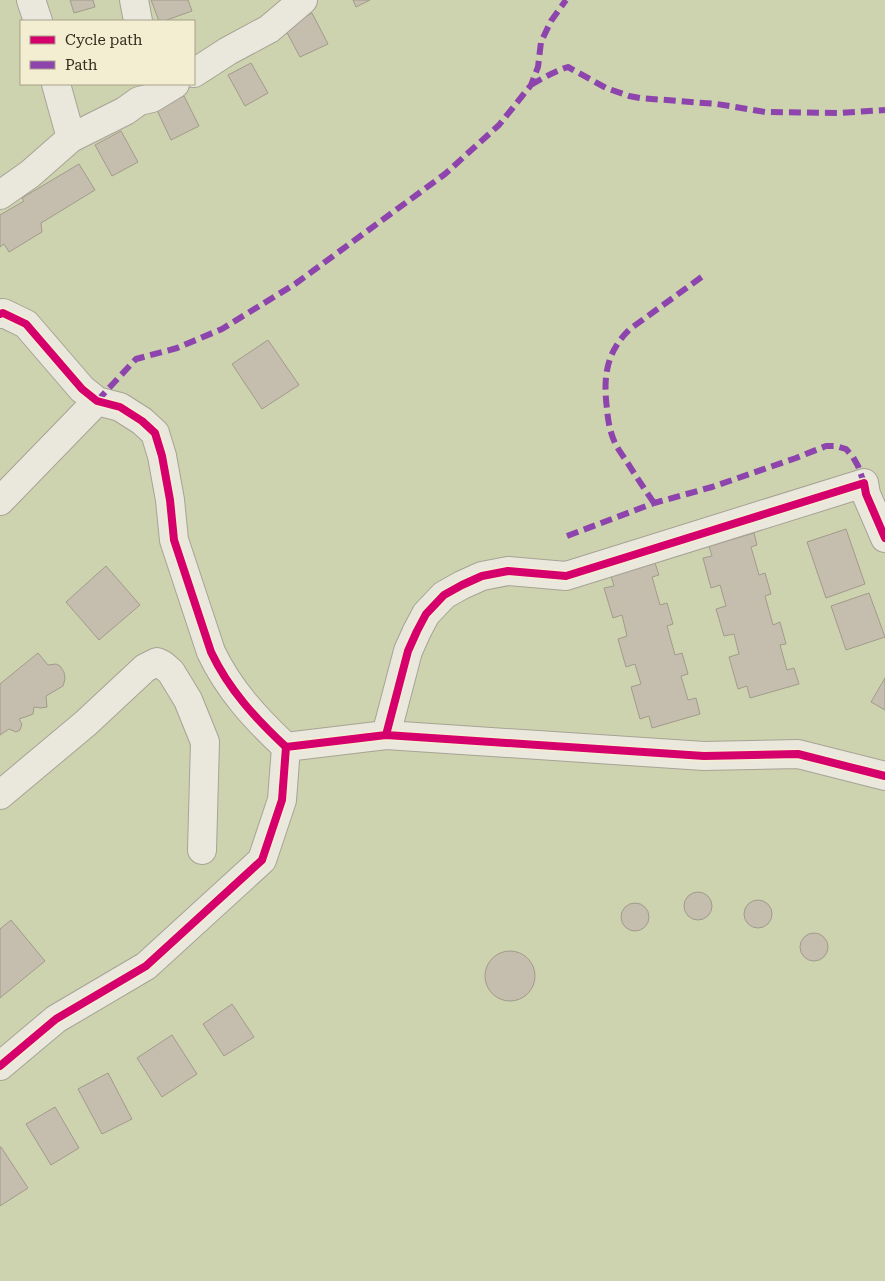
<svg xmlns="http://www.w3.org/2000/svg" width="885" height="1281" viewBox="0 0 885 1281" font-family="'Roboto Serif',serif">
  <rect width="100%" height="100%" fill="#e2dfcc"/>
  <!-- green -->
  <path fill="#cdd2af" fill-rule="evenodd" d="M0 0H885V1281H0ZM21 21H194V84H21Z"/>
  <!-- building -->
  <path fill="#c5bdad" stroke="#a29b8c" d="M70 0H93L95 7 74 13Z
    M151 0H188L192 11 164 21H159Z
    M353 0H370L356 7Z
    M312 13 328 44 300 57 284 27Z
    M251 63 268 93 245 106 228 75Z
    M184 96 199 126 171 140 156 108Z
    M121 131 138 162 112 176 95 145Z
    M79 164 95 190 41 223 42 232 9 252 4 244 0 247V215L24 201 22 198Z
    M268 340 299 385 262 409 232 364Z
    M846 529 865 584 826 598 807 542Z
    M754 533 757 545 751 547 759 575 765 573 771 594 765 596 773 625 780 622 786 644 780 645 787 670 794 668 799 684 750 698 747 686 738 689 729 657 739 654 734 634 724 636 716 609 726 606 720 585 711 588 703 558 712 556 709 546Z
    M655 563 659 575 652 577 660 605 667 603 673 624 667 626 675 655 682 653 688 674 681 676 688 700 696 698 700 714 652 728 649 716 640 719 631 687 641 684 635 664 626 667 618 639 627 636 622 615 613 618 604 588 614 586 611 576Z
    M106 566 140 605 99 640 66 602Z
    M869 593 885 637 846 650 831 606Z
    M38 653 48 665 56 664 60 666 64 672 65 679 63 686 46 696 47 707 41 708 34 707 33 714 28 716 19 719 22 724 20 730 16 732 9 729 0 735V684Z
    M885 678V710L871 702Z
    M684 906a14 14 0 1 1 28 0a14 14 0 1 1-28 0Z
    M744 914a14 14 0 1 1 28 0a14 14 0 1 1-28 0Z
    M621 917a14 14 0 1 1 28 0a14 14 0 1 1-28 0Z
    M11 920 45 961 0 998V929Z
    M800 947a14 14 0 1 1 28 0a14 14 0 1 1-28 0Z
    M485 976a25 25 0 1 1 50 0a25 25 0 1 1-50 0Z
    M232 1004 254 1037 224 1056 203 1024Z
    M172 1035 197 1074 162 1097 137 1058Z
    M108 1073 132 1119 102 1134 78 1089Z
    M55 1107 79 1148 51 1165 26 1124Z
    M0 1147H1L28 1188 0 1206Z"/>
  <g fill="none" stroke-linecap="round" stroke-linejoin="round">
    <defs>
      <path id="minor" d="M31 0 38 21
        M134 0 138 21
        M194 73 228 51 269 29 303 0
        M56 84 71 138
        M0 195 30 174 71 138 125 111 139 101 152 98 175 84
        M0 314 3 313 26 324 82 389 97 401 120 407 142 421 155 433 162 456 170 500 174 540 211 652C229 690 256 719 286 747L282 800 262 860 146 966 56 1019 0 1066
        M0 501 97 401
        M386 735 408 651 417 631 426 614 444 595 462 585 482 576 508 571 566 576 864 483 866 494 885 538
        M286 747 386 735 704 756 798 754 885 776
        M0 795 86 723 145 668 157 662 163 665 171 672 188 700 205 742 202 850"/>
    </defs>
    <!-- minor casing -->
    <use href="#minor" stroke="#a7a395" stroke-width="30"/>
    <!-- minor -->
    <use href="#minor" stroke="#eae8dd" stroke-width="28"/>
    <!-- quiet -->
    <path stroke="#8e44ad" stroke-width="6" stroke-dasharray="12 6" stroke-linecap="butt" d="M531 85C543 78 555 71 568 67L606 88 629 96 640 98 717 104 765 112 839 113 885 110
      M97 401 136 359 177 348 222 329 295 284 445 174 499 125 531 85 538 67 541 42 551 21 566 0
      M654 503C645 490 636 476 627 462 623 456 618 449 615 443 610 432 608 421 607 409 603 377 606 352 630 329L703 276
      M567 536 654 503 712 487 796 458 826 446H836L846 449 853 457 858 466 864 483"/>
    <defs>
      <path id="cycleway" d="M0 314 3 313 26 324 82 389 97 401 120 407 142 421 155 433 162 456 170 500 174 540 211 652C229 690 256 719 286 747L282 800 262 860 146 966 56 1019 0 1066
        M386 735 408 651 417 631 426 614 444 595 462 585 482 576 508 571 566 576 864 483 866 494 885 538
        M286 747 386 735 704 756 798 754 885 776"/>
    </defs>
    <!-- cycleway casing -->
    <use href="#cycleway" stroke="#f3eed2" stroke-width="11"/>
    <!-- cycleway -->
    <use href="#cycleway" stroke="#d6006c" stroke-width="8"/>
  </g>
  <!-- legend -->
  <rect x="20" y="20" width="175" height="65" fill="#f3eed2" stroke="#a7a08a"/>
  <rect x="30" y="36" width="25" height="8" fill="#d6006c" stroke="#a7a08a"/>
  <text x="65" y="45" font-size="15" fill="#352c1e">Cycle path</text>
  <rect x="30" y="61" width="25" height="8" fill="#8e44ad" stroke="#a7a08a"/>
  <text x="65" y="70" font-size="15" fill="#352c1e">Path</text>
</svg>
